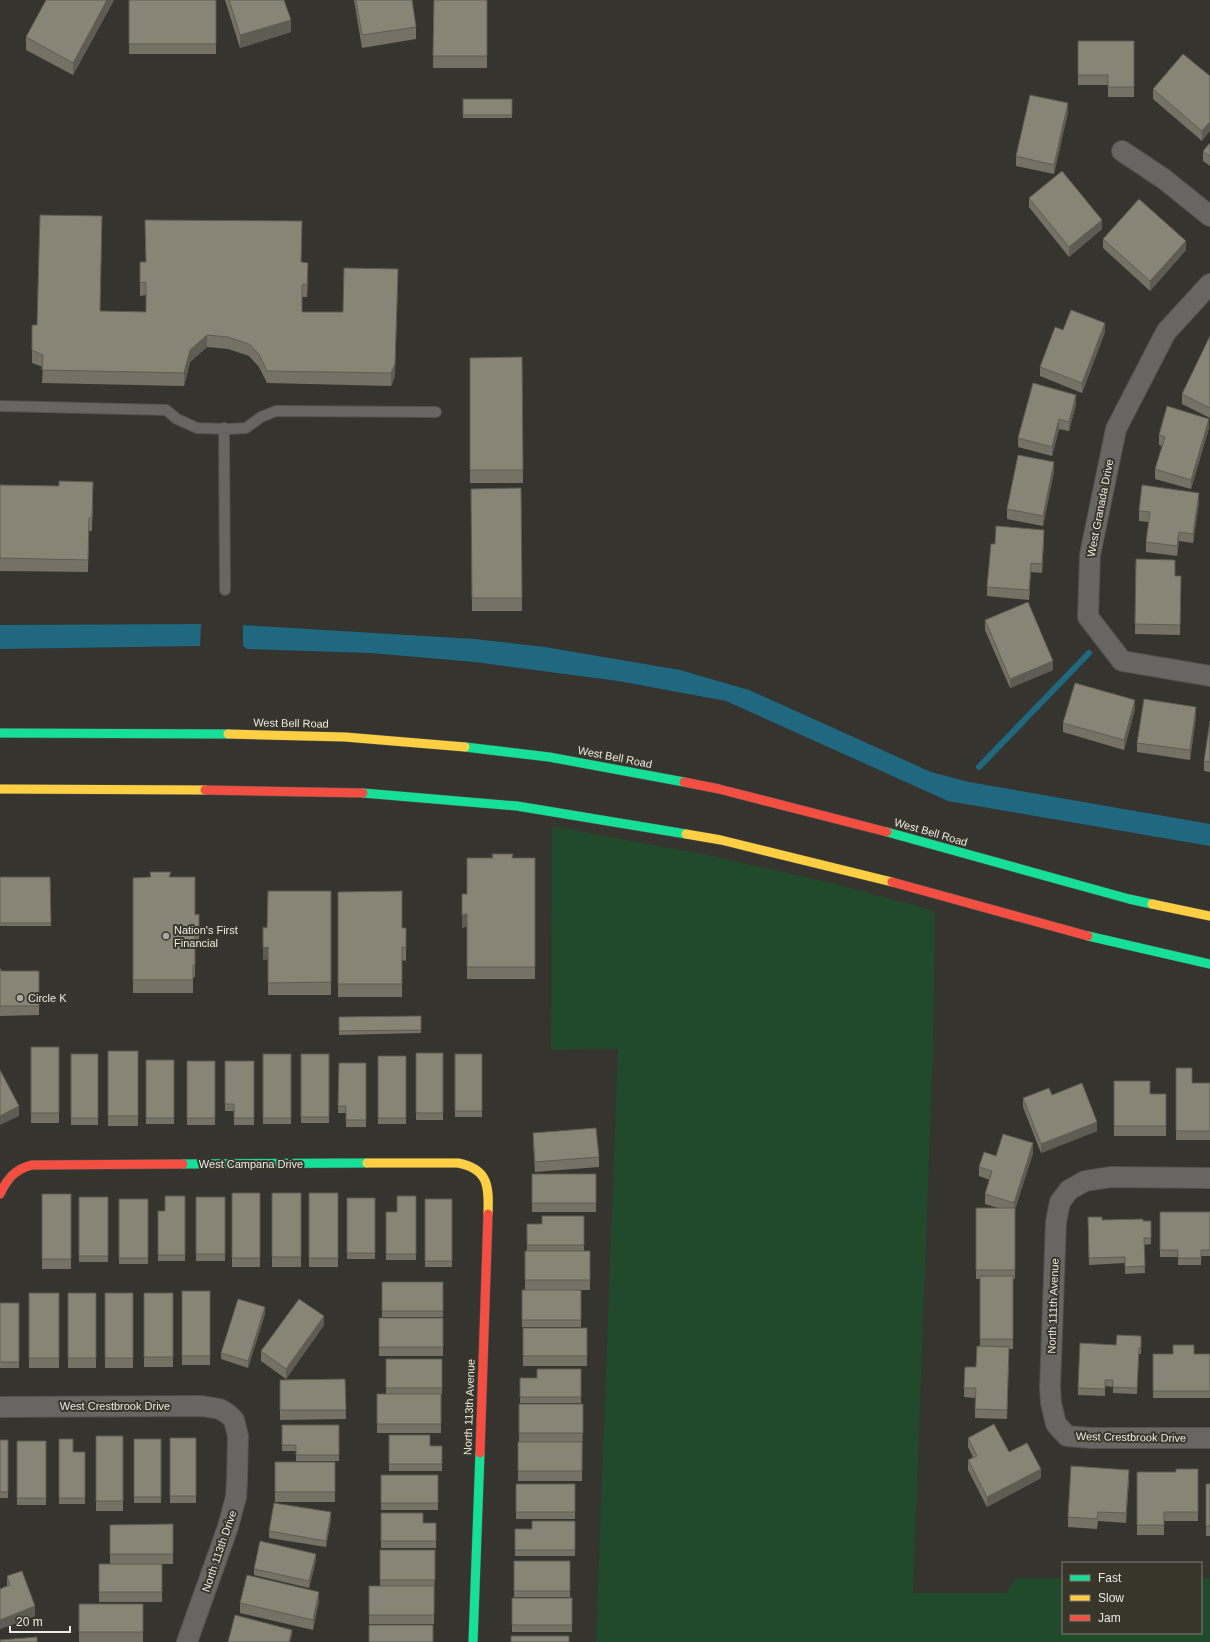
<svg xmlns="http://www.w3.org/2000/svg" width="1210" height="1642" viewBox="0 0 1210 1642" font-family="Arial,sans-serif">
  <rect width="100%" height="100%" fill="#35342e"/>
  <!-- green -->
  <path fill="#214a2c" d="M552 826 717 857 832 883 935 911 933 1049 913 1593H1006L1017 1578H1063V1633H1201V1578H1210V1642H596L618 1049 551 1050Z"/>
  <!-- water -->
  <path fill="#1f687f" d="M201 624 200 646 0 649V625Z
    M243 625 474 639 545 647 680 670 749 690 931 772 969 782 1210 824V846L948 801 726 701 618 681 475 662 370 653 247 649 243 646Z"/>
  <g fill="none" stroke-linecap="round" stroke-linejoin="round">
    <!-- stream -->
    <path stroke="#1f687f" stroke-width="6" d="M979 767 1089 653"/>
    <defs>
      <path id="lane" d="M0 406 166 410 177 419 197 428 229 429 246 428 261 417 276 411 436 412
        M224 428 225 590"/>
      <path id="street" d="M1122 151 1164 179 1210 216
        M1210 284 1166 332 1116 429 1090 555 1088 617 1122 661 1210 676
        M1210 1178 1111 1177 1085 1181 1069 1190 1060 1202 1056 1222 1050 1387 1051 1403 1056 1424 1067 1436 1091 1438H1210
        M0 1407 202 1406 220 1409 228 1414 234 1420 238 1436 237 1481 236 1497 228 1527 187 1642"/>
      <path id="fast" d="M0 733 228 734
        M465 747 549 757 684 782
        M363 793 517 806 686 834
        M887 832 1129 899 1152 904
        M1088 936 1210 964
        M183 1164 367 1163
        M473 1642 480 1453"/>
      <path id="slow" d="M228 734 345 737 465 747
        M0 789 205 790
        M686 834 721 840 892 882
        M1152 904 1210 916
        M367 1163H458C489 1169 489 1187 488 1214"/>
      <path id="jam" d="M684 782 719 789 887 832
        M205 790 363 793
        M892 882 1088 936
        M0 1194C7 1179 15 1169 32 1165L183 1164
        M480 1453 488 1214"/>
    </defs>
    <!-- lane casing -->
    <use href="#lane" stroke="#52514c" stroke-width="12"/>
    <!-- street casing -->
    <use href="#street" stroke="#52514c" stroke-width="22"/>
    <!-- fast casing -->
    <use href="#fast" stroke="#52514c" stroke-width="10"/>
    <!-- slow casing -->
    <use href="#slow" stroke="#52514c" stroke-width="10"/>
    <!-- jam casing -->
    <use href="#jam" stroke="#52514c" stroke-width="10"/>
    <!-- lane -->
    <use href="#lane" stroke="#676662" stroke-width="10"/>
    <!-- street -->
    <use href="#street" stroke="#676662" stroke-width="20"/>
    <!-- fast -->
    <use href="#fast" stroke="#16e098" stroke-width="9"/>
    <!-- slow -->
    <use href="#slow" stroke="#ffcf43" stroke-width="9"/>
    <!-- jam -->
    <use href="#jam" stroke="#f24e42" stroke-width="9"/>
  </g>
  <!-- wall -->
  <path fill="#757265" d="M114 0 73 75 26 50V37Z
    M129 0H216V54H129Z
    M225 0H284L291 32 240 48Z
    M354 0H412L416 27V39L362 48Z
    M434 0H487V68H433Z
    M1078 41H1134V97H1108V85H1078Z
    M1210 76 1202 141 1153 99V89Z
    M463 99H512V118H463Z
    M1068 112 1054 174 1016 166V156Z
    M1210 143V166L1203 161V151Z
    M1029 198 1102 229 1069 257 1029 207Z
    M145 220 302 233 301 262 308 276 307 297H302V312L395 376 391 386 267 383 259 367 249 356 228 349 207 347 190 362 184 386 42 383 43 367 32 363V325H37L100 311 146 312V295L140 296V275L146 262Z
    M1103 239 1186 250 1150 291 1103 248Z
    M1063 330 1105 332 1082 393 1040 376V367Z
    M1210 336V418L1182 404V394Z
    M522 357 523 483H470V358Z
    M1076 404 1069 431 1059 429 1052 456 1018 447V438Z
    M1209 428 1191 489 1155 479V469L1162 446 1159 445V435Z
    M1054 471 1043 526 1007 519V509Z
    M93 482 92 531H89L88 572 0 571V485L59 486Z
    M521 488 522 611H472L471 489Z
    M1199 502 1193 543 1179 541 1177 556 1146 552V542L1149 522 1139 521V511Z
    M1044 540 1042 573 1031 572 1029 600 987 596V587L995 544Z
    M1136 559 1175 576H1181L1180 635 1135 634Z
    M985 620 1053 670 1010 688 985 630Z
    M1135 709 1124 750 1063 732V723Z
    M1196 716 1190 760 1137 752V743Z
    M1210 721V772L1204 771V761Z
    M492 854 513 858H535V979H467V926L462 928 467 894 492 858Z
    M150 872 171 877 195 915 199 914V947L195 946V977H193V993H133V878L150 877Z
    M0 877H50L51 926H0Z
    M331 891V995H268V959L263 960 267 928Z
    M338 892 402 928H406V961L402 960V997H338Z
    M0 969 1 971H39V1015L0 1016Z
    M421 1016V1033L339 1035V1017Z
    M31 1047H59V1123H31Z
    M108 1051H138V1126H108Z
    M416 1053H443V1120H416Z
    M71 1054H98V1125H71Z
    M263 1054H291V1124H263Z
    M301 1054H329V1123H301Z
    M455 1054H482V1117H455Z
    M378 1056H406V1124H378Z
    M146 1060H174V1124H146Z
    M187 1061H215V1125H187Z
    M225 1061H254V1125H234V1111H225Z
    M339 1063H366V1127H346V1113H338Z
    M1176 1068 1192 1083H1210V1140H1176Z
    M1114 1081 1150 1094H1166V1136H1114Z
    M1052 1095 1097 1131 1041 1153 1023 1107V1098Z
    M533 1133 599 1157V1167L535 1172 533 1143Z
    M1033 1153 1015 1209V1279H1013V1349H1009L1007 1419 975 1418V1398L964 1397 965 1367H976L980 1347V1279H976V1208H998L985 1204V1194L990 1180 979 1176V1167L996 1156Z
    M532 1174H596V1212H532Z
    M232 1193H260V1267H232Z
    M272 1193H301V1267H272Z
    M309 1193H338V1267H309Z
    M42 1194H71V1269H42Z
    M185 1196V1261H158V1211H165Z
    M416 1196V1260H386V1212H397Z
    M79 1197H108V1262H79Z
    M196 1197H225V1261H196Z
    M347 1198H375V1259H347Z
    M119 1199H148V1264H119Z
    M425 1199H452V1267H425Z
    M1160 1212H1210V1256H1201V1265H1178V1257H1160Z
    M584 1216V1251H527V1224H542Z
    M1088 1217 1102 1220 1151 1221V1244L1144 1245 1145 1273 1125 1274V1263L1089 1265Z
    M525 1251H590V1290H525Z
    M382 1282H443V1317H382Z
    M522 1290H581V1327H522Z
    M182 1291H210V1365H182Z
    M29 1293H59V1368H29Z
    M68 1293H96V1368H68Z
    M105 1293H133V1368H105Z
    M144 1293H173V1367H144Z
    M0 1303H19V1368H0Z
    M265 1314 248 1368 221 1359V1353Z
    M379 1318H443V1356H379Z
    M324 1325 286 1379 261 1361V1351Z
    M523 1328H587V1366H523Z
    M1141 1336V1354H1139L1137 1394 1113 1393V1387L1105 1386V1396L1078 1395V1388L1116 1345Z
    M1153 1354H1210V1398H1153Z
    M386 1359H442V1394H386Z
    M581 1369V1403H520V1378H537Z
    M345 1379 346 1419 280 1420V1380Z
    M377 1394H441V1433H377Z
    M519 1404H583L582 1481H518V1442H519Z
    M282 1425H339V1461H296V1451H282Z
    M389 1435 430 1446H442V1471H389Z
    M96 1436H123V1511H96Z
    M170 1438H196V1503H170Z
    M968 1438 1009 1452 1041 1478 987 1507 968 1470V1460L973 1457 968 1447Z
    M59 1439 73 1452H85V1504H59Z
    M134 1439H161V1503H134Z
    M0 1440H8V1498H0Z
    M17 1441H46V1505H17Z
    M275 1462H335V1502H275Z
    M1198 1469V1521H1164V1535H1137V1472H1176Z
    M381 1475H438V1510H381Z
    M1129 1479 1126 1523 1098 1521 1097 1529 1068 1527V1517Z
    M516 1484H575V1519H516Z
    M1206 1484H1210V1536H1206Z
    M381 1513 423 1523H436V1548H381Z
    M331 1519 326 1547 269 1538V1531Z
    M575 1521V1556H515V1529H532Z
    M173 1524V1564H162V1602H99V1564H110V1525Z
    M380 1550H435L434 1624H369V1586H380Z
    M316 1560 309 1588 254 1575V1569Z
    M514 1561H570V1597H514Z
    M7 1576 35 1616 0 1629V1589L7 1586Z
    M512 1598H572V1632H512Z
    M319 1601 313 1630 240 1613V1603Z
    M79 1604H143V1642H79Z"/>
  <!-- shaded-wall -->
  <path fill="#5f5d53" d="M107 0H114L73 75V63Z
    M291 20V32L240 48V35Z
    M1068 103V112L1054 174V165Z
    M1210 122V131L1202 141V131Z
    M1102 220V229L1069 257V247Z
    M1186 241V250L1150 291V281Z
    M308 263V276L307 297V284Z
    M398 282 395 376 391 386V373Z
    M1105 323V332L1082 393V383Z
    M207 335V347L190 362 184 386V373L190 350Z
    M1076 395V404L1069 431V422Z
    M1059 419V429L1052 456V447Z
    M1209 419V428L1191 489V480Z
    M1054 462V471L1043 526V516Z
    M1199 493V502L1193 543V534Z
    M1044 530V540L1042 573V564Z
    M1179 532V541L1177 556V546Z
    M1031 563V572L1029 600V590Z
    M1053 661V670L1010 688V679Z
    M1135 700V709L1124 750V740Z
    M1196 707V716L1190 760V750Z
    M467 914V926L462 928V915Z
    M268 947V959L263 960V948Z
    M19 1106V1116L0 1125V1116Z
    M1097 1122V1131L1041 1153V1144Z
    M1033 1143V1153L1014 1213V1203Z
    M265 1307V1314L248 1368V1361Z
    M324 1316V1325L286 1379V1369Z
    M1041 1469V1478L987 1507V1497Z
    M1129 1470V1479L1126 1523V1513Z
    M331 1512V1519L326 1547V1541Z
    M316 1554V1560L309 1588V1581Z
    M319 1592V1601L313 1630V1620Z
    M35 1606V1616L0 1629V1620Z
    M292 1630V1636L290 1642H289Z"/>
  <!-- building -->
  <path fill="#888576" stroke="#5f5d53" d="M46 0H107L73 63 26 37Z
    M129 0H216V44H129Z
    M229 0H284L291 20 240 35Z
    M356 0H412L416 27 362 35Z
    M434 0H487V56H433Z
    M1078 41H1134V87H1108V75H1078Z
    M1183 54 1210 76V122L1202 131 1153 89Z
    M1030 95 1068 103 1054 165 1016 156Z
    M463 99H512V115H463Z
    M1210 143V156L1203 151Z
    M1062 171 1102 220 1069 247 1029 198Z
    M1139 199 1186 241 1150 281 1103 239Z
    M40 215 102 216 100 311 146 312V282L140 283V262H146L145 220 302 221 301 262 308 263 307 284 302 285V312H343L344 268 398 269 395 364 391 373 267 371 259 354 249 344 228 337 207 335 190 350 184 373 42 370 43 355 32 350V325H37Z
    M1071 310 1105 323 1082 383 1040 367 1055 327 1063 330Z
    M1210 336V408L1182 394Z
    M522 357 523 470H470V358Z
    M1033 383 1076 395 1069 422 1059 419 1052 447 1018 438Z
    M1167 406 1209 419 1191 480 1155 469 1165 437 1159 435Z
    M1018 455 1054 462 1043 516 1007 509Z
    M59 481 93 482 92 518H89L88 560 0 558V485L59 486Z
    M1142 485 1199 493 1193 534 1179 532 1177 546 1146 542 1150 512 1139 511Z
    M521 488 522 598H472L471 489Z
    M996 526 1044 530 1042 564 1031 563 1029 590 987 587 991 544H995Z
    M1136 559 1175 560V576H1181L1180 625 1135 624Z
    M1028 602 1053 661 1010 679 985 620Z
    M1075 683 1135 700 1124 740 1063 723Z
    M1144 699 1196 707 1190 750 1137 743Z
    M1210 721V762L1204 761Z
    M492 854H513L512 858H535V967H467V914L462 915V894H467V858H493Z
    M150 872H171L169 877H195V915L199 914V934L195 933V965H193V980H133V878L151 877Z
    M0 877H50L51 923H0Z
    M268 891H331V982L268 983V947L263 948V927L267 928Z
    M402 891V928H406V948L402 947V984H338V892Z
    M0 969H1V971H39V1006H0Z
    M421 1016V1030L339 1031V1017Z
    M31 1047H59V1113H31Z
    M108 1051H138V1116H108Z
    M416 1053H443V1113H416Z
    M71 1054H98V1118H71Z
    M263 1054H291V1118H263Z
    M301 1054H329V1117H301Z
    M455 1054H482V1111H455Z
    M378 1056H406V1118H378Z
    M146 1060H174V1118H146Z
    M187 1061H215V1118H187Z
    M225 1061H254V1118H234V1104H225Z
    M339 1063H366V1120H346V1106H338Z
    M1176 1068H1192V1083H1210V1131H1176Z
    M0 1070 19 1106 0 1116Z
    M1114 1081H1150V1094H1166V1126H1114Z
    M1082 1083 1097 1122 1041 1144 1023 1098 1049 1088 1052 1095Z
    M596 1128 599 1157 535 1162 533 1133Z
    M1003 1134 1033 1143 1014 1203 985 1194 992 1171 979 1167 984 1152 996 1156Z
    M532 1174H596V1203H532Z
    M232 1193H260V1258H232Z
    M272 1193H301V1257H272Z
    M309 1193H338V1258H309Z
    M42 1194H71V1259H42Z
    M165 1196H185V1255H158V1211H165Z
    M397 1196H416V1254H386V1212H397Z
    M79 1197H108V1256H79Z
    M196 1197H225V1254H196Z
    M347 1198H375V1253H347Z
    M119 1199H148V1258H119Z
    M425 1199H452V1261H425Z
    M976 1208H1015V1270H976Z
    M1160 1212H1210V1250H1201V1258H1178V1250H1160Z
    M542 1216H584V1245H527V1224H542Z
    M1088 1217H1102V1220L1143 1219V1221H1151V1238H1144L1145 1266 1125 1267V1257L1089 1258Z
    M525 1251H590V1280H525Z
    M980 1276H1013V1339H980Z
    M382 1282H443V1311H382Z
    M522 1290H581V1320H522Z
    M182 1291H210V1356H182Z
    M29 1293H59V1358H29Z
    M68 1293H96V1358H68Z
    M105 1293H133V1358H105Z
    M144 1293H173V1357H144Z
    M238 1299 265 1307 248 1361 221 1353Z
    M299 1299 324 1316 286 1369 261 1351Z
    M0 1303H19V1362H0Z
    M379 1318H443V1347H379Z
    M523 1328H587V1356H523Z
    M1117 1335 1141 1336V1348H1139L1137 1388 1113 1387V1380H1105V1389L1078 1388 1080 1343 1116 1345Z
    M1173 1345H1194V1354H1210V1391H1153V1354H1173Z
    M977 1346 1009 1347 1007 1410 975 1409 976 1388H964L965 1367H976Z
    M386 1359H442V1388H386Z
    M537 1369H581V1397H520V1378H537Z
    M345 1379 346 1410H280V1380Z
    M377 1394H441V1424H377Z
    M519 1404H583V1433H519Z
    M994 1424 1009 1452 1027 1443 1041 1469 987 1497 968 1460 977 1456 968 1438Z
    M282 1425H339V1455H296V1445H282Z
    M389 1435H430V1446H442V1464H389Z
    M96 1436H123V1501H96Z
    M170 1438H196V1496H170Z
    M59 1439H73V1452H85V1498H59Z
    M134 1439H161V1497H134Z
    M0 1440H8V1492H0Z
    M17 1441H46V1498H17Z
    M518 1442H582V1471H518Z
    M275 1462H335V1492H275Z
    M1071 1466 1129 1470 1126 1513 1098 1512 1097 1519 1068 1517Z
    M1176 1469H1198V1512H1164V1525H1137V1472H1176Z
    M381 1475H438V1503H381Z
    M516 1484H575V1512H516Z
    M1206 1484H1210V1526H1206Z
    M274 1503 331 1512 326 1541 269 1531Z
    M381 1513H423V1523H436V1541H381Z
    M532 1521H575V1550H515V1529H532Z
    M173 1524V1554H110V1525Z
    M260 1541 316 1554 309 1581 254 1569Z
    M380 1550H435V1580H380Z
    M514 1561H570V1591H514Z
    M99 1564H162V1592H99Z
    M22 1571 35 1606 0 1620V1589L10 1585 7 1576Z
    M247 1575 319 1592 313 1620 240 1603Z
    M369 1586H434V1615H369Z
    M512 1598H572V1625H512Z
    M79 1604H143V1632H79Z
    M235 1615 292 1630 289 1642H228Z
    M369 1625H433V1642H369Z
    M511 1636H569V1642H511Z
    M37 1637V1642H0V1640Z"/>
  <!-- markers -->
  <g fill="#abaaa4" stroke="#38362b" stroke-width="1.5">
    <circle cx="166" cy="936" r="4"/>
    <circle cx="20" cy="998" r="4"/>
  </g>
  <g text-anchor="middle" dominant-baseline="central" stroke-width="4" stroke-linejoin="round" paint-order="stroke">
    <!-- street labels -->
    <g font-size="11" fill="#ebeae3" stroke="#38362b">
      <text transform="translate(1100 508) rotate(-79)">West Granada Drive</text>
      <text transform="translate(291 723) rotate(1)">West Bell Road</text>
      <text transform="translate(615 757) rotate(11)">West Bell Road</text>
      <text transform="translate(931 832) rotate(16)">West Bell Road</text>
      <text x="251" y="1164">West Campana Drive</text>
      <text transform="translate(1053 1306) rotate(-88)">North 111th Avenue</text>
      <text x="115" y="1406">West Crestbrook Drive</text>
      <text transform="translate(469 1407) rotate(-88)">North 113th Avenue</text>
      <text transform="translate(1131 1437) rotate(1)">West Crestbrook Drive</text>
      <text transform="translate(219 1551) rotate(-71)">North 113th Drive</text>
    </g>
    <!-- poi labels -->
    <g font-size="11" fill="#ebeae3" stroke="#38362b" text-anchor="start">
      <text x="174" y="930">Nation's First<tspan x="174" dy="13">Financial</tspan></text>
      <text x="28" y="998">Circle K</text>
    </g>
  </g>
  <!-- legend -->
  <rect x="1062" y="1562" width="140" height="72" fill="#38362b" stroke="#807e75"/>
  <rect x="1070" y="1575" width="20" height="6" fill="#16e098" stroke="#807e75"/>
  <text x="1098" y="1582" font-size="12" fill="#ebeae3">Fast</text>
  <rect x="1070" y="1595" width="20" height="6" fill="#ffcf43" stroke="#807e75"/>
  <text x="1098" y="1602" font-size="12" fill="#ebeae3">Slow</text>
  <rect x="1070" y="1615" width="20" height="6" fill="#f24e42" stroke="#807e75"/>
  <text x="1098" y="1622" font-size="12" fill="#ebeae3">Jam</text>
  <!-- scale -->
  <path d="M10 1626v6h60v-6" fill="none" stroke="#ebeae3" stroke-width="2"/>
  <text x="16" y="1626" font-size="12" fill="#ebeae3" stroke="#38362b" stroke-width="3" paint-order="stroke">20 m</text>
</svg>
